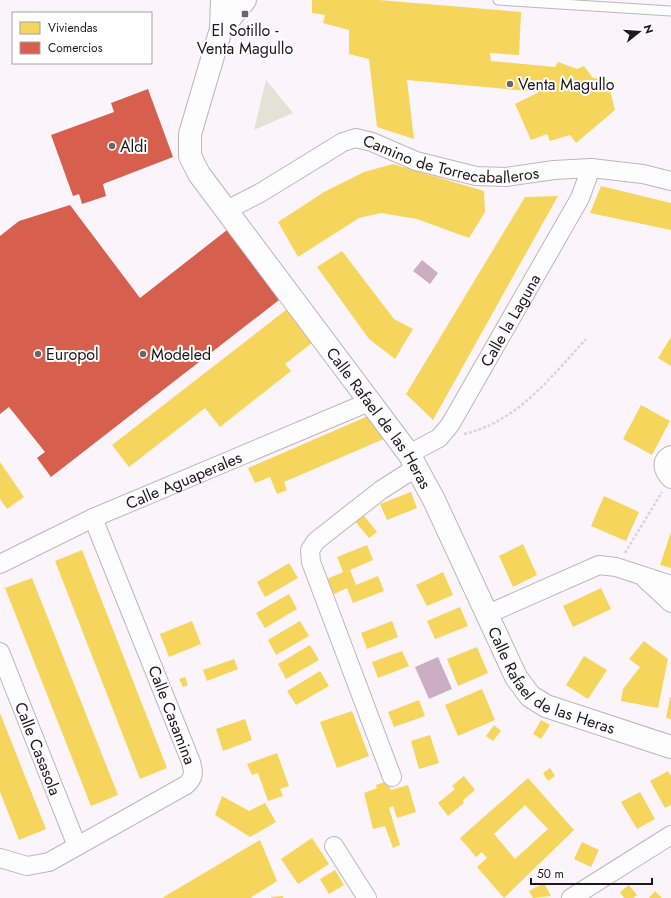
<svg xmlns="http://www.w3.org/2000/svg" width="671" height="898" viewBox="0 0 671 898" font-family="Jost,sans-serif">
  <rect width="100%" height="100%" fill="#fbf4fa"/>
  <!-- green -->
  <path fill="#e2e3d4" d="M266 80 293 113 254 130Z"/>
  <!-- water -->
  <path fill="#cbadc4" d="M422 260 438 273 430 284 413 271Z
    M438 657 452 689 429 699 415 667Z"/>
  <!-- homes -->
  <path fill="#f6d55c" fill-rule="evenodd" d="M312 0H379L521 12 519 55 490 53 491 61 555 67 558 62 577 69 584 66 593 78 607 79 615 110 576 143 570 135 550 141 547 134 531 140 515 104 539 92 407 80 414 139 377 127 369 59 349 54V30L323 23 325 15 312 13Z
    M393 164 484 191 485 212 469 238 417 219 381 213 359 218 298 257 278 222 324 192 364 172Z
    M601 186 671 203V230L590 213Z
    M558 196 433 420 406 394 525 197Z
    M342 251 394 319 413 329 395 359 369 339 317 267Z
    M291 306 317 339 285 364 291 371 220 427 205 408 129 467 112 445Z
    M671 337V366L658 358Z
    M641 405 670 421 652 455 623 439Z
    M375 413 386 438 284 482 287 490 277 494 270 477 255 483 248 468Z
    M0 462 24 497 7 509 0 499Z
    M411 492 417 508 387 520 380 504Z
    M604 496 639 512 626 541 591 526Z
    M362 513 377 532 369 538 354 520Z
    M671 532V568L660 565Z
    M523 544 537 575 513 587 499 556Z
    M367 545 373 560 350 570 356 585 378 576 384 591 353 603 347 588 334 594 327 579 343 572 337 557Z
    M82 550 167 768 140 779 55 561Z
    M289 563 298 578 265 597 257 582Z
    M443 572 453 595 427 606 416 585Z
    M32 578 118 795 91 806 5 588Z
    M601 588 611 609 573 627 563 606Z
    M289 594 297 609 265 628 256 613Z
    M460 607 468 626 435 639 427 621Z
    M192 621 201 644 169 657 160 634Z
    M300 621 309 636 276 655 268 640Z
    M392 621 398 637 367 649 361 633Z
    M644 641 668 659 658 708 621 701 623 689 640 667 629 659Z
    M310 645 319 660 286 679 278 664Z
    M477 647 488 673 458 686 447 659Z
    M402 651 409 666 378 678 372 662Z
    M584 656 607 670 588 699 566 685Z
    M234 659 238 669 207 681 203 670Z
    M320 671 329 686 296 705 287 691Z
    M185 677 188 685 183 687 179 679Z
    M482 689 495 720 458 736 445 705Z
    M670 697H671V719L666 718Z
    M419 700 425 716 394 727 388 712Z
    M352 711 369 756 337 768 320 722Z
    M0 713 46 829 19 840 0 792Z
    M245 719 252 740 223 751 216 729Z
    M541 720 550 725 541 739 533 734Z
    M494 725 501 731 493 741 486 736Z
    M430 735 439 763 419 769 411 741Z
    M277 753 289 786 280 789 283 796 268 801 258 773 252 775 247 764Z
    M550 768 555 776 548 781 543 773Z
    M668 771 671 776V805L665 808 650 781Z
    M464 776 475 790 463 800 464 803 448 816 438 803 455 789 452 786Z
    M528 778 574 830 504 898 477 867 487 858 482 852 476 857 460 838ZM525 805 548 829 515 859 494 834Z
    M387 781 391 790 408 785 416 812 397 818 393 806 389 808 400 845 393 848 385 826 373 829 364 793 377 788 376 785Z
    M640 792 655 819 637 829 621 802Z
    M222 796 249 811 265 803 276 822 250 837 215 815Z
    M312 838 329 864 298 884 281 859Z
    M260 840 277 881 250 898H162Z
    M582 842 599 850 591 867 574 859Z
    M335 870 344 885 329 894 320 879Z
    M544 883 551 896 533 898 529 891Z
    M629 885 637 895 633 898H624L620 892Z
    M655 891 662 898H649Z
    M283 896V898H271V897Z"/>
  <!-- shops -->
  <path fill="#d6604d" d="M148 89 173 157 103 184 106 196 82 204 79 194 73 196 51 135 114 112 111 103Z
    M70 205 140 298 227 230 279 300 51 477 37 458 45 452 9 407 0 414V236L19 221Z"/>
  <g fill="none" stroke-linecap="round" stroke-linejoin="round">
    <defs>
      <path id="lane" d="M498 0 671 11"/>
      <g id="street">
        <path id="s1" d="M225 211 260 193 343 142 356 138 372 142 416 161 476 176 506 177 554 170 591 168 643 174 671 181"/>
        <path id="s2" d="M409 454 439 438 450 425 580 198 591 168"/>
        <path d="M671 455C659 460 663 472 671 479"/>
        <path id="s3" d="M0 564 93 518 369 402"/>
        <path d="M645 579 671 603"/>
        <path d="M488 614 599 565 616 567 671 585"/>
        <path id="s4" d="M0 652 77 846"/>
        <path d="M392 777 311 562 310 550 316 541 381 490 417 467"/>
        <path d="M334 846 367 898"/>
        <path d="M0 858 27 866 49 862 186 785C194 778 194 773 191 762L93 518"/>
        <path d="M571 898 671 835"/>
      </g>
      <g id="secondary">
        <path id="s5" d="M222 0 221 29 190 134V156L199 174 409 454 434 500 516 677 530 696 546 706 671 747"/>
        <path d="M221 29 245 0"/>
      </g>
    </defs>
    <!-- lane casing -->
    <use href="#lane" stroke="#bdb6bc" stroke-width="11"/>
    <!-- street casing -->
    <use href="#street" stroke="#bdb6bc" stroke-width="20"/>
    <!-- secondary casing -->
    <use href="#secondary" stroke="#bdb6bc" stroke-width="24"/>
    <!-- path -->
    <path stroke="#d9d6d8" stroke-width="2.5" stroke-dasharray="3 2" stroke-linecap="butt" d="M464 434C517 422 551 377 586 339
      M625 553 662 492"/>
    <!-- lane -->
    <use href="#lane" stroke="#fefdfe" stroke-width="9"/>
    <!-- street -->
    <use href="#street" stroke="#fefdfe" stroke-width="18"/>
    <!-- secondary -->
    <use href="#secondary" stroke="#fefdfe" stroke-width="22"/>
  </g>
  <!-- markers -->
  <g fill="#6b646a" stroke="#fff" stroke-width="1.5">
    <rect x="241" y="10" width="8" height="8" rx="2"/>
    <circle cx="510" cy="84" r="4"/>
    <circle cx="112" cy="146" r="4"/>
    <circle cx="38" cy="354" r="4"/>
    <circle cx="143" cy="354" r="4"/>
  </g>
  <g text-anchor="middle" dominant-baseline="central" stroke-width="4" stroke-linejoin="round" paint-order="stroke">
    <!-- poi labels -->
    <g font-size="16" fill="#1e171c" stroke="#fff" text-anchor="start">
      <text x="245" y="30" text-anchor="middle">El Sotillo -<tspan x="245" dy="18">Venta Magullo</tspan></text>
      <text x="518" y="84">Venta Magullo</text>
      <text x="120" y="146">Aldi</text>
      <text x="46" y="354">Europol</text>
      <text x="151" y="354">Modeled</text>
    </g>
    <!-- street labels -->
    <g font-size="16" fill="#1e171c" stroke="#fff">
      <text stroke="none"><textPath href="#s1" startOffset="249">Camino de Torrecaballeros</textPath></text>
      <text stroke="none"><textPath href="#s2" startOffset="172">Calle la Laguna</textPath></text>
      <text stroke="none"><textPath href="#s5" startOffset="484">Calle Rafael de las Heras</textPath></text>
      <text stroke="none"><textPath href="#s3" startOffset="202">Calle Aguaperales</textPath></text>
      <text stroke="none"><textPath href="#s5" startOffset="808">Calle Rafael de las Heras</textPath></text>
      <text transform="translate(172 715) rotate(69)">Calle Casamina</text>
      <text stroke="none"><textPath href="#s4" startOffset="104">Calle Casasola</textPath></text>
    </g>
  </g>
  <!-- legend -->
  <rect x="12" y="12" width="140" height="52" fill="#ffffff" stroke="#a5a2a4"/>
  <rect x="20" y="22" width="20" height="12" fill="#f6d55c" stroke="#a5a2a4"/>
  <text x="48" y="32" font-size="12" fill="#1e171c">Viviendas</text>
  <rect x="20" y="42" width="20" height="12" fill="#d6604d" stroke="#a5a2a4"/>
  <text x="48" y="52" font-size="12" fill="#1e171c">Comercios</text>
  <!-- north arrow -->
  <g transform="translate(639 32) rotate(73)" stroke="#ffffff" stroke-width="3" paint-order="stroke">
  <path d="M0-3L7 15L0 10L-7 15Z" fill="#1e171c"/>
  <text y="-6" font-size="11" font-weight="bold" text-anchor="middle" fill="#1e171c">N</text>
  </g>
  <!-- scale -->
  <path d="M531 878v6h121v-6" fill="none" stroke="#1e171c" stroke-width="2"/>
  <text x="537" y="878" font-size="12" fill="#1e171c" stroke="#ffffff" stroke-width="3" paint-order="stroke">50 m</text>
</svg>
